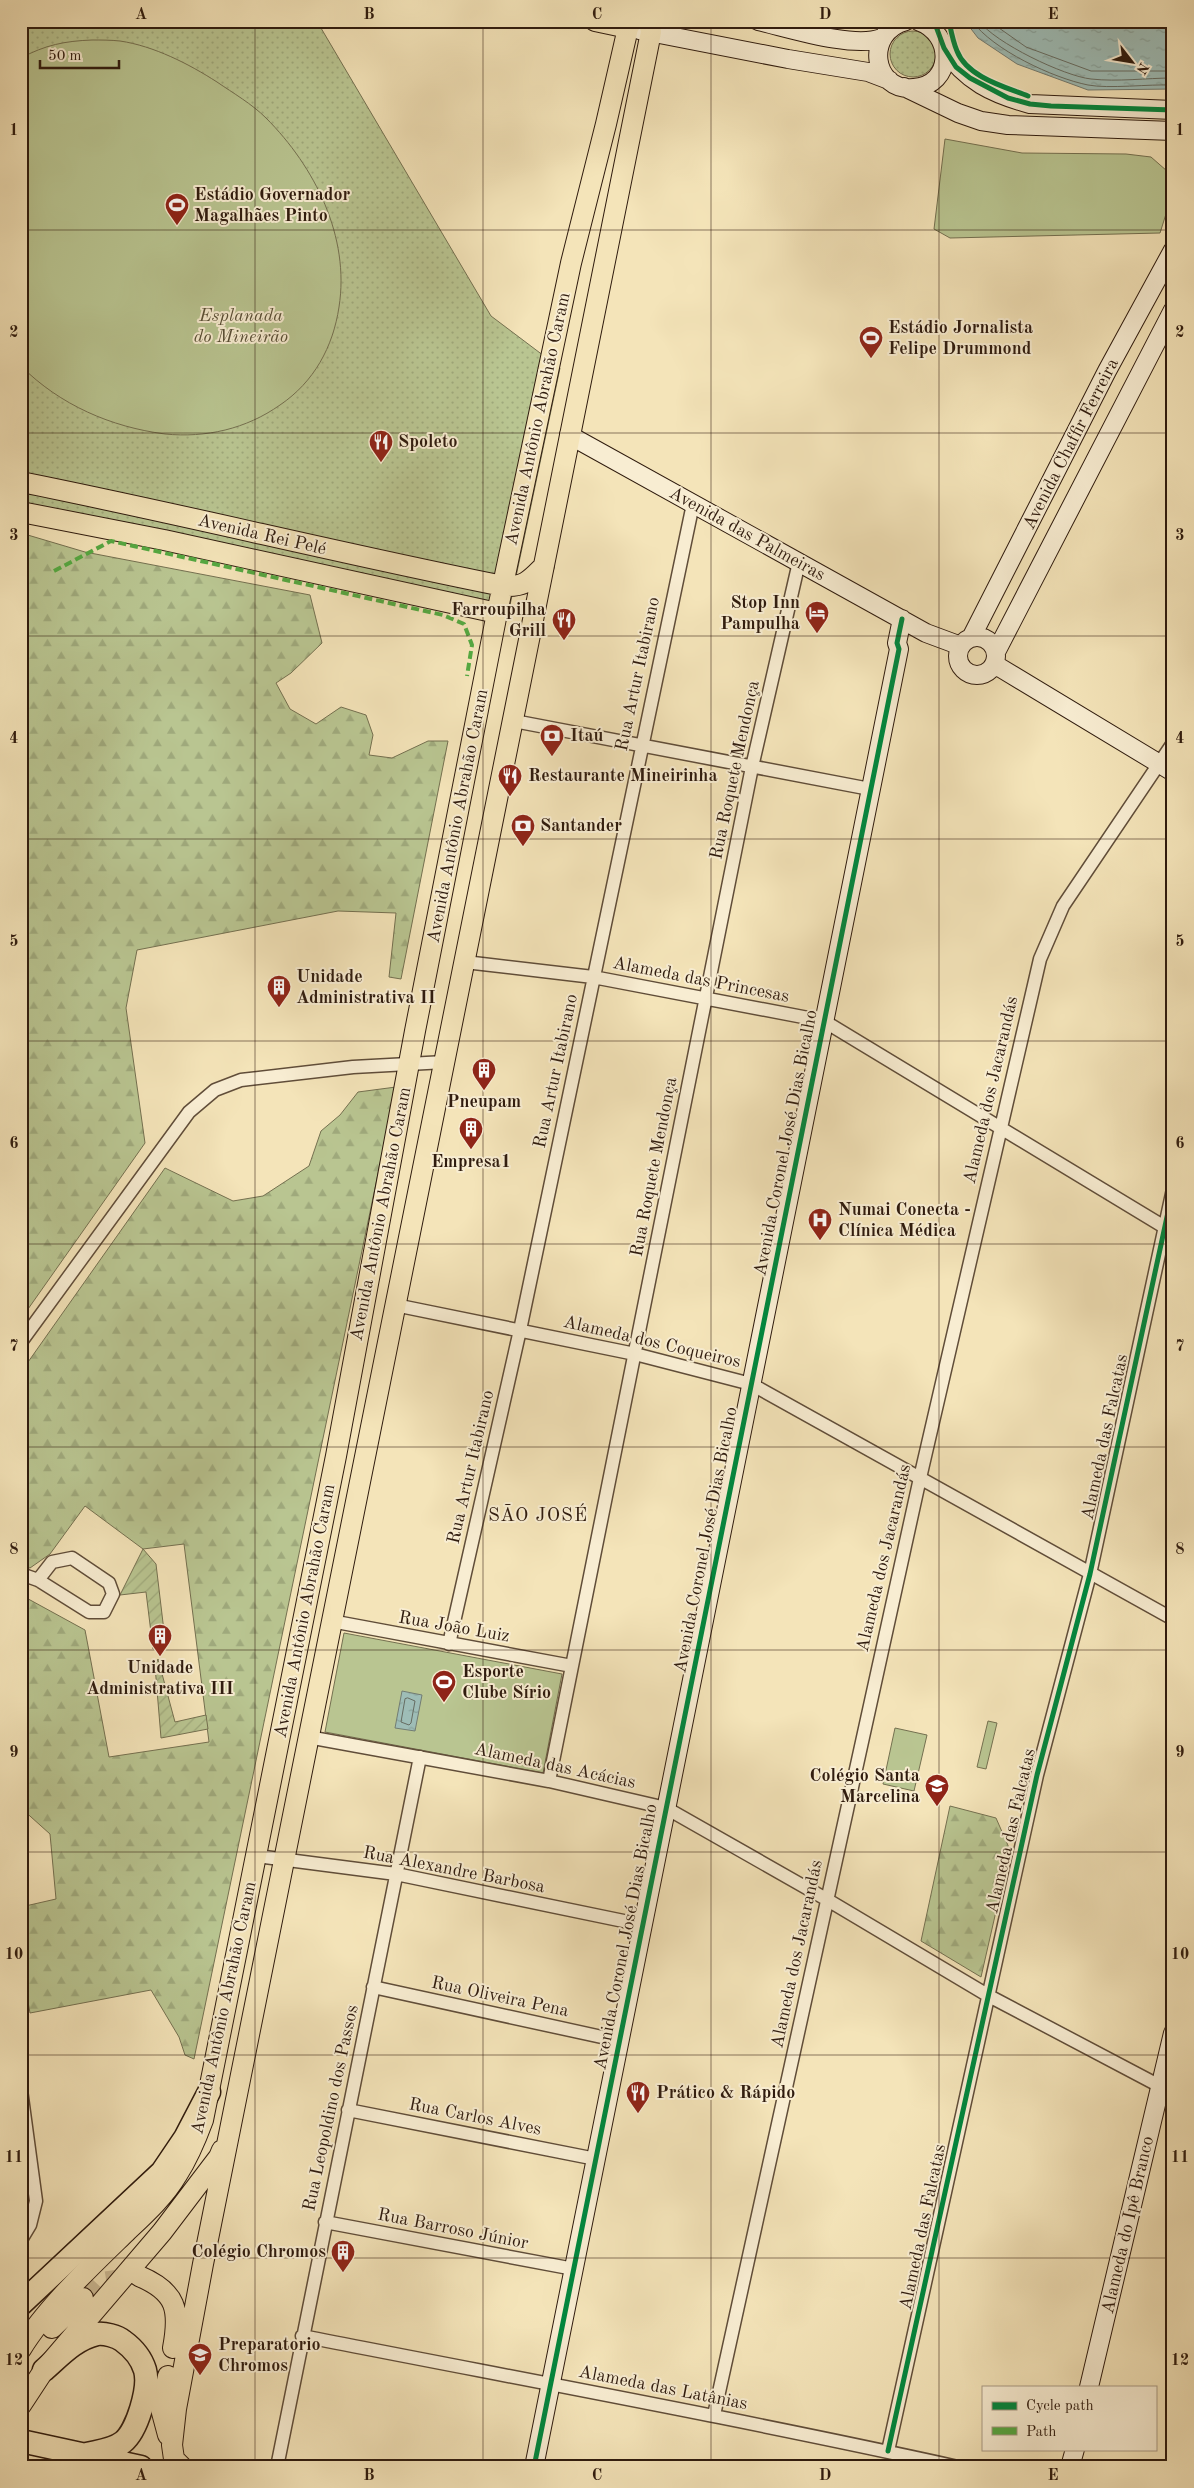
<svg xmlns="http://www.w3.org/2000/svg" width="1194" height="2488" viewBox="0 0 1194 2488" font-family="'Old Standard TT',serif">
  <defs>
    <pattern id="forest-firs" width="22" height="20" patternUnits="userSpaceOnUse" patternTransform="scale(1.25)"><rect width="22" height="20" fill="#b9c591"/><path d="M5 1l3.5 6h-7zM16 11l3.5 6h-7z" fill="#9fa97c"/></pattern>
    <pattern id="park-dots" width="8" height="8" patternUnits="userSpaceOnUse" patternTransform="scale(1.25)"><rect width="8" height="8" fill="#b9c591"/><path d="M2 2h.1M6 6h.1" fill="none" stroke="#9fa97c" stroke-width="1.8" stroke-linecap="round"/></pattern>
    <pattern id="garden-furrows" width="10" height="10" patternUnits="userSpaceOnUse" patternTransform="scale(1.25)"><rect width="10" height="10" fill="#b9c591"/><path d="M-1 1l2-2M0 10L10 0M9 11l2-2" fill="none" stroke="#9fa97c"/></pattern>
    <pattern id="water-ripples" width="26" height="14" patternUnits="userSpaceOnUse" patternTransform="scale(1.25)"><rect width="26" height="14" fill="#9ebdb7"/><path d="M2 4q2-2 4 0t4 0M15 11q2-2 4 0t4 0" fill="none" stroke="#88a29c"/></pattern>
  </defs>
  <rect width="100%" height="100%" fill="#f4e4b9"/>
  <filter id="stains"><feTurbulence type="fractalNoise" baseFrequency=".004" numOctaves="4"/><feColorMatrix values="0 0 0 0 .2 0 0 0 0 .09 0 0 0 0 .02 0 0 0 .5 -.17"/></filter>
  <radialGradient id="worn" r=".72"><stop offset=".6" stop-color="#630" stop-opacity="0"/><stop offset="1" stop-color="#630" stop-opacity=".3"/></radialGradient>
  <!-- forest -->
  <path fill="url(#forest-firs)" stroke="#747050" d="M21 533 85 552 310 595 322 643 291 673 276 683 290 709 316 724 341 707 366 715 373 735 369 755 392 758 428 741H448L401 979 389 977 396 913 338 911 137 950 126 1008 145 1143 21 1319Z
    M396 1087 194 2059 185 2055 179 2037 151 1990 30 2013 21 1963V1907L56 1899 50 1834 21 1808V1595L85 1630 109 1757 209 1742 184 1544 143 1549 85 1506 50 1554 30 1568 21 1565V1372L165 1168 233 1201 263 1196 309 1166 321 1131 340 1115 358 1092Z
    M950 1806 996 1818 1010 1850 981 1977 921 1941Z"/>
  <!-- park -->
  <path fill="url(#park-dots)" stroke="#747050" d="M21 21 318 23 491 316 560 368 510 605 21 508Z
    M890 54a23 23 0 1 1 46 0a23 23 0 1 1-46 0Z"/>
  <!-- garden -->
  <path fill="url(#garden-furrows)" stroke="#747050" d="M143 1549 156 1564 166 1648 153 1649 146 1592 120 1595Z
    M158 1659 175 1722 206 1715 208 1729 161 1738 155 1666Z"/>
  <!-- pitch -->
  <path fill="#b9c591" stroke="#747050" d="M92 40C101 40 111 40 120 41 154 46 189 64 217 82 233 93 252 104 266 118 315 167 350 237 339 307 333 347 314 382 280 405 246 429 206 438 165 434 111 427 60 405 21 366V58C45 45 65 41 92 40Z
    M945 139 1022 153 1126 154 1151 157 1167 171 1173 181 1172 195 1160 233 950 238 934 229Z
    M344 1633 562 1674 543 1773 325 1732Z
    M988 1721 997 1723 986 1769 977 1767Z
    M895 1728 927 1735 914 1791 883 1784Z"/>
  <!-- water -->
  <path fill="url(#water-ripples)" stroke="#727c73" d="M965 21H1173V89L1088 90 1017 64 978 38Z
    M402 1691 422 1695 415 1731 395 1728Z"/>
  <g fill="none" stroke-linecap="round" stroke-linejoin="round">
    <!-- shore -->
    <path stroke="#666c62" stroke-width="1" d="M972 21C993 50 1053 78 1088 85 1109 89 1149 84 1173 85
      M979 21C995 43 1064 76 1091 79 1118 82 1146 78 1173 78
      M989 21 1026 47 1091 71H1173
      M408 1698 415 1701 411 1723 409 1725 401 1722 405 1699Z"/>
    <!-- primary-tunnel -->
    <path stroke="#cdbc97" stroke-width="20" stroke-dasharray="20 10" stroke-linecap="butt" d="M83 2298 97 2283 134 2277"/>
    <defs>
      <path id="street" d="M514 721 870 789
        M465 962 593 977 824 1021 1171 1231
        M395 1305 635 1354 751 1384 1173 1619
        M21 1342 189 1112 215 1090 241 1080 353 1067 445 1062
        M21 1574 38 1580 89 1612H104L113 1594 109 1583 72 1558 52 1562 38 1580
        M331 1621 572 1666
        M449 1644 520 1330 693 504
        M308 1737 549 1781 666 1808 826 1899 989 1996 1173 2093
        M549 1781 752 767 799 562
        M257 1856 396 1874 643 1925
        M373 1987 620 2041
        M21 2090 36 2201 30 2225 21 2240
        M348 2110 596 2159
        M325 2222 574 2269
        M302 2336C521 2379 740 2419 958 2467
        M714 2415 920 1478 1040 959 1063 906 1173 743
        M888 2451 1037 1775 1090 1574 1173 1189
        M277 2467 420 1757"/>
      <path id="secondary" d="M758 21C789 28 853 49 882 38
        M906 21C864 32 872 92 914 88 953 85 955 34 918 21
        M639 30 788 59 868 72 889 80
        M944 48C965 81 993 94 1030 104L1173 110
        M904 87 958 113 981 121 1008 125 1173 131
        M569 435 926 633 961 646
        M958 656a19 19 0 1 1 38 0a19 19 0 1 1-38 0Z
        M971 638 1107 371 1173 250
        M996 652 1173 310
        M994 664 1173 772
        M1089 2387 1173 2033
        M534 2467 899 649 897 643 902 619
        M1070 2467 1075 2449"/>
      <path id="primary" d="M595 21 628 28
        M21 482C182 514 342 554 503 586 525 587 529 581 544 566
        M21 512 164 540 497 613
        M139 2276C177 2292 180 2310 173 2348
        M52 2328 83 2298
        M21 2349C46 2308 91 2266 126 2232 144 2215 164 2197 177 2175 188 2158 196 2139 203 2120L336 1456 415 1031 497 613 571 263 606 124 628 28 632 21
        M168 2376 161 2409 168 2435
        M21 2405 44 2370 162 2232 219 2157 222 2150
        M182 2467 174 2459 172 2445 176 2409 203 2264 651 32 649 21"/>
      <path id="highway" d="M21 2304 162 2172 185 2138 209 2092
        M44 2370C60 2356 75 2339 97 2334 104 2333 117 2336 123 2341 134 2349 141 2357 145 2370 150 2388 137 2431 123 2442 113 2450 100 2451 87 2454
        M21 2441 141 2467"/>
    </defs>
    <!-- street casing -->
    <use href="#street" stroke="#604d39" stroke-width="15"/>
    <!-- secondary casing -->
    <use href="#secondary" stroke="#2f1b0e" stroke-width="20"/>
    <!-- primary casing -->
    <use href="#primary" stroke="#2f1b0e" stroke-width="22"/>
    <!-- highway casing -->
    <use href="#highway" stroke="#2f1b0e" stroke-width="25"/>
    <!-- street -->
    <use href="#street" stroke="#f8edd2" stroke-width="12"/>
    <!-- secondary -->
    <use href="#secondary" stroke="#f8edd2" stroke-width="18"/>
    <!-- primary -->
    <use href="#primary" stroke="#f4e4b9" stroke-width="20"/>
    <!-- highway -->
    <use href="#highway" stroke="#f4e4b9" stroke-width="22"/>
    <!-- quiet -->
    <path stroke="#54a941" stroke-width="4" stroke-dasharray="8 4" stroke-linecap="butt" d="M54 571 111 541 443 615 464 624 472 645 467 676"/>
    <defs>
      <path id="cycleway" d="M934 21 944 48 956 67 970 78 1008 98 1030 104 1051 106 1173 110
        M949 21C951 31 953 42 957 51 967 77 1005 87 1028 96
        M888 2451 1037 1775 1090 1574 1173 1189
        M534 2467 899 649 897 643 902 619"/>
    </defs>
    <!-- cycleway casing -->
    <use href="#cycleway" stroke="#f8edd2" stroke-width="8"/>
    <!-- cycleway -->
    <use href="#cycleway" stroke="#00873e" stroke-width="5"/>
  </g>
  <!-- grid -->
  <path fill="none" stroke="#2f1b0e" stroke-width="1" stroke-opacity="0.55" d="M255 21V2467M483 21V2467M711 21V2467M939 21V2467M21 230H1173M21 433H1173M21 636H1173M21 839H1173M21 1041H1173M21 1244H1173M21 1447H1173M21 1650H1173M21 1852H1173M21 2055H1173M21 2258H1173"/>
  <!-- icons -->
  <defs>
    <symbol id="stadium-pin" viewBox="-11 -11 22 30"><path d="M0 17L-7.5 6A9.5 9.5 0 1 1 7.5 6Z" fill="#8f2418" stroke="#f8edd2"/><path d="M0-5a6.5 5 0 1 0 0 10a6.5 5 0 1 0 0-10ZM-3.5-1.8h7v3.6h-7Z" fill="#fff"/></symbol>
    <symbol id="restaurant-pin" viewBox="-11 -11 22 30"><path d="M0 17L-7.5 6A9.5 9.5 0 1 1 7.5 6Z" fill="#8f2418" stroke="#f8edd2"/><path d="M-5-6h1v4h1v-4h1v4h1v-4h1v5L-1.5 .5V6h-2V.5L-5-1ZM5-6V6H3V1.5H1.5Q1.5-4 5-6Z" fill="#fff"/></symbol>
    <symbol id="hotel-pin" viewBox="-11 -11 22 30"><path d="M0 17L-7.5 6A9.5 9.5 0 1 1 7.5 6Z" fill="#8f2418" stroke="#f8edd2"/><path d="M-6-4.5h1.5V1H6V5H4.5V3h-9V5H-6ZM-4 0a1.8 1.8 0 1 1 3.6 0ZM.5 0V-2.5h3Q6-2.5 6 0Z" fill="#fff"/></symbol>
    <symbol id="bank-pin" viewBox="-11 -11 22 30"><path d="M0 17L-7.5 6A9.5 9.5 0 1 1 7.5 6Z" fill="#8f2418" stroke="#f8edd2"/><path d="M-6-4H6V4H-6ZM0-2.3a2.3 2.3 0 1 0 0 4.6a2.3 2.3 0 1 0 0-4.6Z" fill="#fff"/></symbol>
    <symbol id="building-pin" viewBox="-11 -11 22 30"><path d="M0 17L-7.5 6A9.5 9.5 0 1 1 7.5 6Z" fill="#8f2418" stroke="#f8edd2"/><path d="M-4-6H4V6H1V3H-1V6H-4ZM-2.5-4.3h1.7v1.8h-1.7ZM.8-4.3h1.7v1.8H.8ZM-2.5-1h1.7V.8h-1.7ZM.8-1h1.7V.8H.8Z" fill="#fff"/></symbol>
    <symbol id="hospital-pin" viewBox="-11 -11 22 30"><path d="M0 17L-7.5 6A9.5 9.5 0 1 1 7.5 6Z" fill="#8f2418" stroke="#f8edd2"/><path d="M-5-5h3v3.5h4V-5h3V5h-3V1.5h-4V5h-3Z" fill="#fff"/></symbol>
    <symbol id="school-pin" viewBox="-11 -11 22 30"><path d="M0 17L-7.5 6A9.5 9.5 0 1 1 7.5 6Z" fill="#8f2418" stroke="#f8edd2"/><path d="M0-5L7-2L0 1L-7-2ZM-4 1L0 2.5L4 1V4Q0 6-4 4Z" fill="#fff"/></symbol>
  </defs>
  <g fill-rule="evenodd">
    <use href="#stadium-pin" x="163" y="191" width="28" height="38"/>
    <use href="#stadium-pin" x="857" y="324" width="28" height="38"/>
    <use href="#restaurant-pin" x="367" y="428" width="28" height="38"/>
    <use href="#hotel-pin" x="803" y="599" width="28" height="38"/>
    <use href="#restaurant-pin" x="550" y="606" width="28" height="38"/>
    <use href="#bank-pin" x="538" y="722" width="28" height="38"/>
    <use href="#restaurant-pin" x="496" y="762" width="28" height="38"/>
    <use href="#bank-pin" x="509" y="812" width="28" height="38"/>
    <use href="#building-pin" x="265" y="973" width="28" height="38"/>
    <use href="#building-pin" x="470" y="1056" width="28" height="38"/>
    <use href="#building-pin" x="457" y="1115" width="28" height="38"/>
    <use href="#hospital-pin" x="806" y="1206" width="28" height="38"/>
    <use href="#building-pin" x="146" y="1622" width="28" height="38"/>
    <use href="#stadium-pin" x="430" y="1668" width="28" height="38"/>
    <use href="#school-pin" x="923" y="1772" width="28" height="38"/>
    <use href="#restaurant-pin" x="624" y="2079" width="28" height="38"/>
    <use href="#building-pin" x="329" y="2238" width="28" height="38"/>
    <use href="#school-pin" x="186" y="2341" width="28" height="38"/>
  </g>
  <g text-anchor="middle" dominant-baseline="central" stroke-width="4" stroke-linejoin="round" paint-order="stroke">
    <!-- poi labels -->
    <g font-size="18" font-weight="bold" fill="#2f1b0e" stroke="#f8edd2" text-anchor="start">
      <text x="194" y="195">Estádio Governador<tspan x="194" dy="21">Magalhães Pinto</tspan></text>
      <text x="888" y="328">Estádio Jornalista<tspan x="888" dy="21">Felipe Drummond</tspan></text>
      <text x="398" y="442">Spoleto</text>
      <text x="800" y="603" text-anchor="end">Stop Inn<tspan x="800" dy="21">Pampulha</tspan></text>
      <text x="546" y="610" text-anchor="end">Farroupilha<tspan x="546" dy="21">Grill</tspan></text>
      <text x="570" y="736">Itaú</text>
      <text x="528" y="776">Restaurante Mineirinha</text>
      <text x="540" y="826">Santander</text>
      <text x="296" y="977">Unidade<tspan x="296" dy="21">Administrativa II</tspan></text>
      <text x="484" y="1102" text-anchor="middle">Pneupam</text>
      <text x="471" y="1162" text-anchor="middle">Empresa1</text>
      <text x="838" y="1210">Numai Conecta -<tspan x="838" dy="21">Clínica Médica</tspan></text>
      <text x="160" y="1668" text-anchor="middle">Unidade<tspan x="160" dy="21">Administrativa III</tspan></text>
      <text x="462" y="1672">Esporte<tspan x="462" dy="21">Clube Sírio</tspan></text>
      <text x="920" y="1776" text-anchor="end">Colégio Santa<tspan x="920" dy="21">Marcelina</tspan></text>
      <text x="656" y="2093">Prático &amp; Rápido</text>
      <text x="326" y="2252" text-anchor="end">Colégio Chromos</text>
      <text x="218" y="2345">Preparatorio<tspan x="218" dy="21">Chromos</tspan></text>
    </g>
    <!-- park labels -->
    <g font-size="18" font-style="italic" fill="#584e35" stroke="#f8edd2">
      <text x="241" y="316">Esplanada<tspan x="241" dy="21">do Mineirão</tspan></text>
    </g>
    <!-- street labels -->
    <g font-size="18" fill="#2f1b0e" stroke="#f8edd2">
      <text transform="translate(538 419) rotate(-78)">Avenida Antônio Abrahão Caram</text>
      <text transform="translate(1071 444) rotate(-63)">Avenida Chaffir Ferreira</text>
      <text transform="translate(747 534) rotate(29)">Avenida das Palmeiras</text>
      <text transform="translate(262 535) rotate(13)">Avenida Rei Pelé</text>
      <text transform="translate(638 674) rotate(-78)">Rua Artur Itabirano</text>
      <text transform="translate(735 770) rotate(-78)">Rua Roquete Mendonça</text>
      <text transform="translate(458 816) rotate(-79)">Avenida Antônio Abrahão Caram</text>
      <text transform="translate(701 980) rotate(11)">Alameda das Princesas</text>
      <text transform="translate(556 1071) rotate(-78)">Rua Artur Itabirano</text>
      <text transform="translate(991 1090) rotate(-77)">Alameda dos Jacarandás</text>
      <text transform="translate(786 1143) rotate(-79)">Avenida Coronel José Dias Bicalho</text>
      <text transform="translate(654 1167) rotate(-79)">Rua Roquete Mendonça</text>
      <text transform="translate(381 1214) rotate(-79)">Avenida Antônio Abrahão Caram</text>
      <text transform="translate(652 1342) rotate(13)">Alameda dos Coqueiros</text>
      <text transform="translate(1105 1437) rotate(-78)">Alameda das Falcatas</text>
      <text transform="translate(471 1467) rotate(-77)">Rua Artur Itabirano</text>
      <text transform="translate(706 1540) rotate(-79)">Avenida Coronel José Dias Bicalho</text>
      <text transform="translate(884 1558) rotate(-77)">Alameda dos Jacarandás</text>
      <text transform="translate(305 1611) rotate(-79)">Avenida Antônio Abrahão Caram</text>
      <text transform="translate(454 1627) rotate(10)">Rua João Luiz</text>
      <text transform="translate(555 1766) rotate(12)">Alameda das Acácias</text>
      <text transform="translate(1011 1831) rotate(-77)">Alameda das Falcatas</text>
      <text transform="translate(454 1870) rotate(11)">Rua Alexandre Barbosa</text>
      <text transform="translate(626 1937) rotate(-79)">Avenida Coronel José Dias Bicalho</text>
      <text transform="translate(797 1954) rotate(-78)">Alameda dos Jacarandás</text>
      <text transform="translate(500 1997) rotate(12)">Rua Oliveira Pena</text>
      <text transform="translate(224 2008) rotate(-78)">Avenida Antônio Abrahão Caram</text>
      <text transform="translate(331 2108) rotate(-78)">Rua Leopoldino dos Passos</text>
      <text transform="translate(475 2117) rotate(11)">Rua Carlos Alves</text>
      <text transform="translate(1128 2225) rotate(-77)">Alameda do Ipê Branco</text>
      <text transform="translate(923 2227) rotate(-78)">Alameda das Falcatas</text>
      <text transform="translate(453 2229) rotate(11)">Rua Barroso Júnior</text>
      <text transform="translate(663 2388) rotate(11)">Alameda das Latânias</text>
    </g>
    <!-- neighbourhood labels -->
    <g font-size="19" letter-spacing="1" fill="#2f1b0e" stroke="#f8edd2">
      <text x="538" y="1516">SÃO JOSÉ</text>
    </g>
  </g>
  <!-- margin -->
  <rect width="1194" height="2488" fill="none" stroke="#f4e4b9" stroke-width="55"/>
  <!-- legend -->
  <rect x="982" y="2386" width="175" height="65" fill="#f8edd2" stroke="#a89984"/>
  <rect x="992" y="2402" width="25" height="8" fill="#00873e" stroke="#a89984"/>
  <text x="1026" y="2410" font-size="15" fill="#2f1b0e">Cycle path</text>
  <rect x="992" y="2427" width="25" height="8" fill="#54a941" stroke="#a89984"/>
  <text x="1026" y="2436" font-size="15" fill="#2f1b0e">Path</text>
  <!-- north arrow -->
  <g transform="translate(1132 62) rotate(121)" stroke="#f8edd2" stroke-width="4" paint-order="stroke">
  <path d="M0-4L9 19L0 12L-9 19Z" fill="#2f1b0e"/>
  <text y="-8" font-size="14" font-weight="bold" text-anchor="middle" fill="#2f1b0e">N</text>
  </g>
  <!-- scale -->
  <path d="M40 60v8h79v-8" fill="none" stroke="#2f1b0e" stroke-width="2.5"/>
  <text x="48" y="60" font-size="15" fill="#2f1b0e" stroke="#f8edd2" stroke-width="4" paint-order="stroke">50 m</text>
  <rect x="28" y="28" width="1138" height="2432" fill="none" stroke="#2f1b0e" stroke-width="2"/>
  <g font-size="16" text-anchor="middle" font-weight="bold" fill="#2f1b0e">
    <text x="141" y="19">A</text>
    <text x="369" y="19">B</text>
    <text x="597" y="19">C</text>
    <text x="825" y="19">D</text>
    <text x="1053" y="19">E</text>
    <text x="14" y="135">1</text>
    <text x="1180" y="135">1</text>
    <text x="14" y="337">2</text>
    <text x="1180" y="337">2</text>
    <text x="14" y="540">3</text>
    <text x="1180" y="540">3</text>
    <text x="14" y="743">4</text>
    <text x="1180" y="743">4</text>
    <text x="14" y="946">5</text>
    <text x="1180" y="946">5</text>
    <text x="14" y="1148">6</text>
    <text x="1180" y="1148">6</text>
    <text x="14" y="1351">7</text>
    <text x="1180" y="1351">7</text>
    <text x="14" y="1554">8</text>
    <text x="1180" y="1554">8</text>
    <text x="14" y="1757">9</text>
    <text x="1180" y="1757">9</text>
    <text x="14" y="1959">10</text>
    <text x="1180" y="1959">10</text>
    <text x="14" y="2162">11</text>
    <text x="1180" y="2162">11</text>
    <text x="14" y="2365">12</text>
    <text x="1180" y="2365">12</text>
    <text x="141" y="2480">A</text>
    <text x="369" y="2480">B</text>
    <text x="597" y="2480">C</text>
    <text x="825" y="2480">D</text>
    <text x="1053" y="2480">E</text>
  </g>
  <rect width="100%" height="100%" filter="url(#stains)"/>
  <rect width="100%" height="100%" fill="url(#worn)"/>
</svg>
